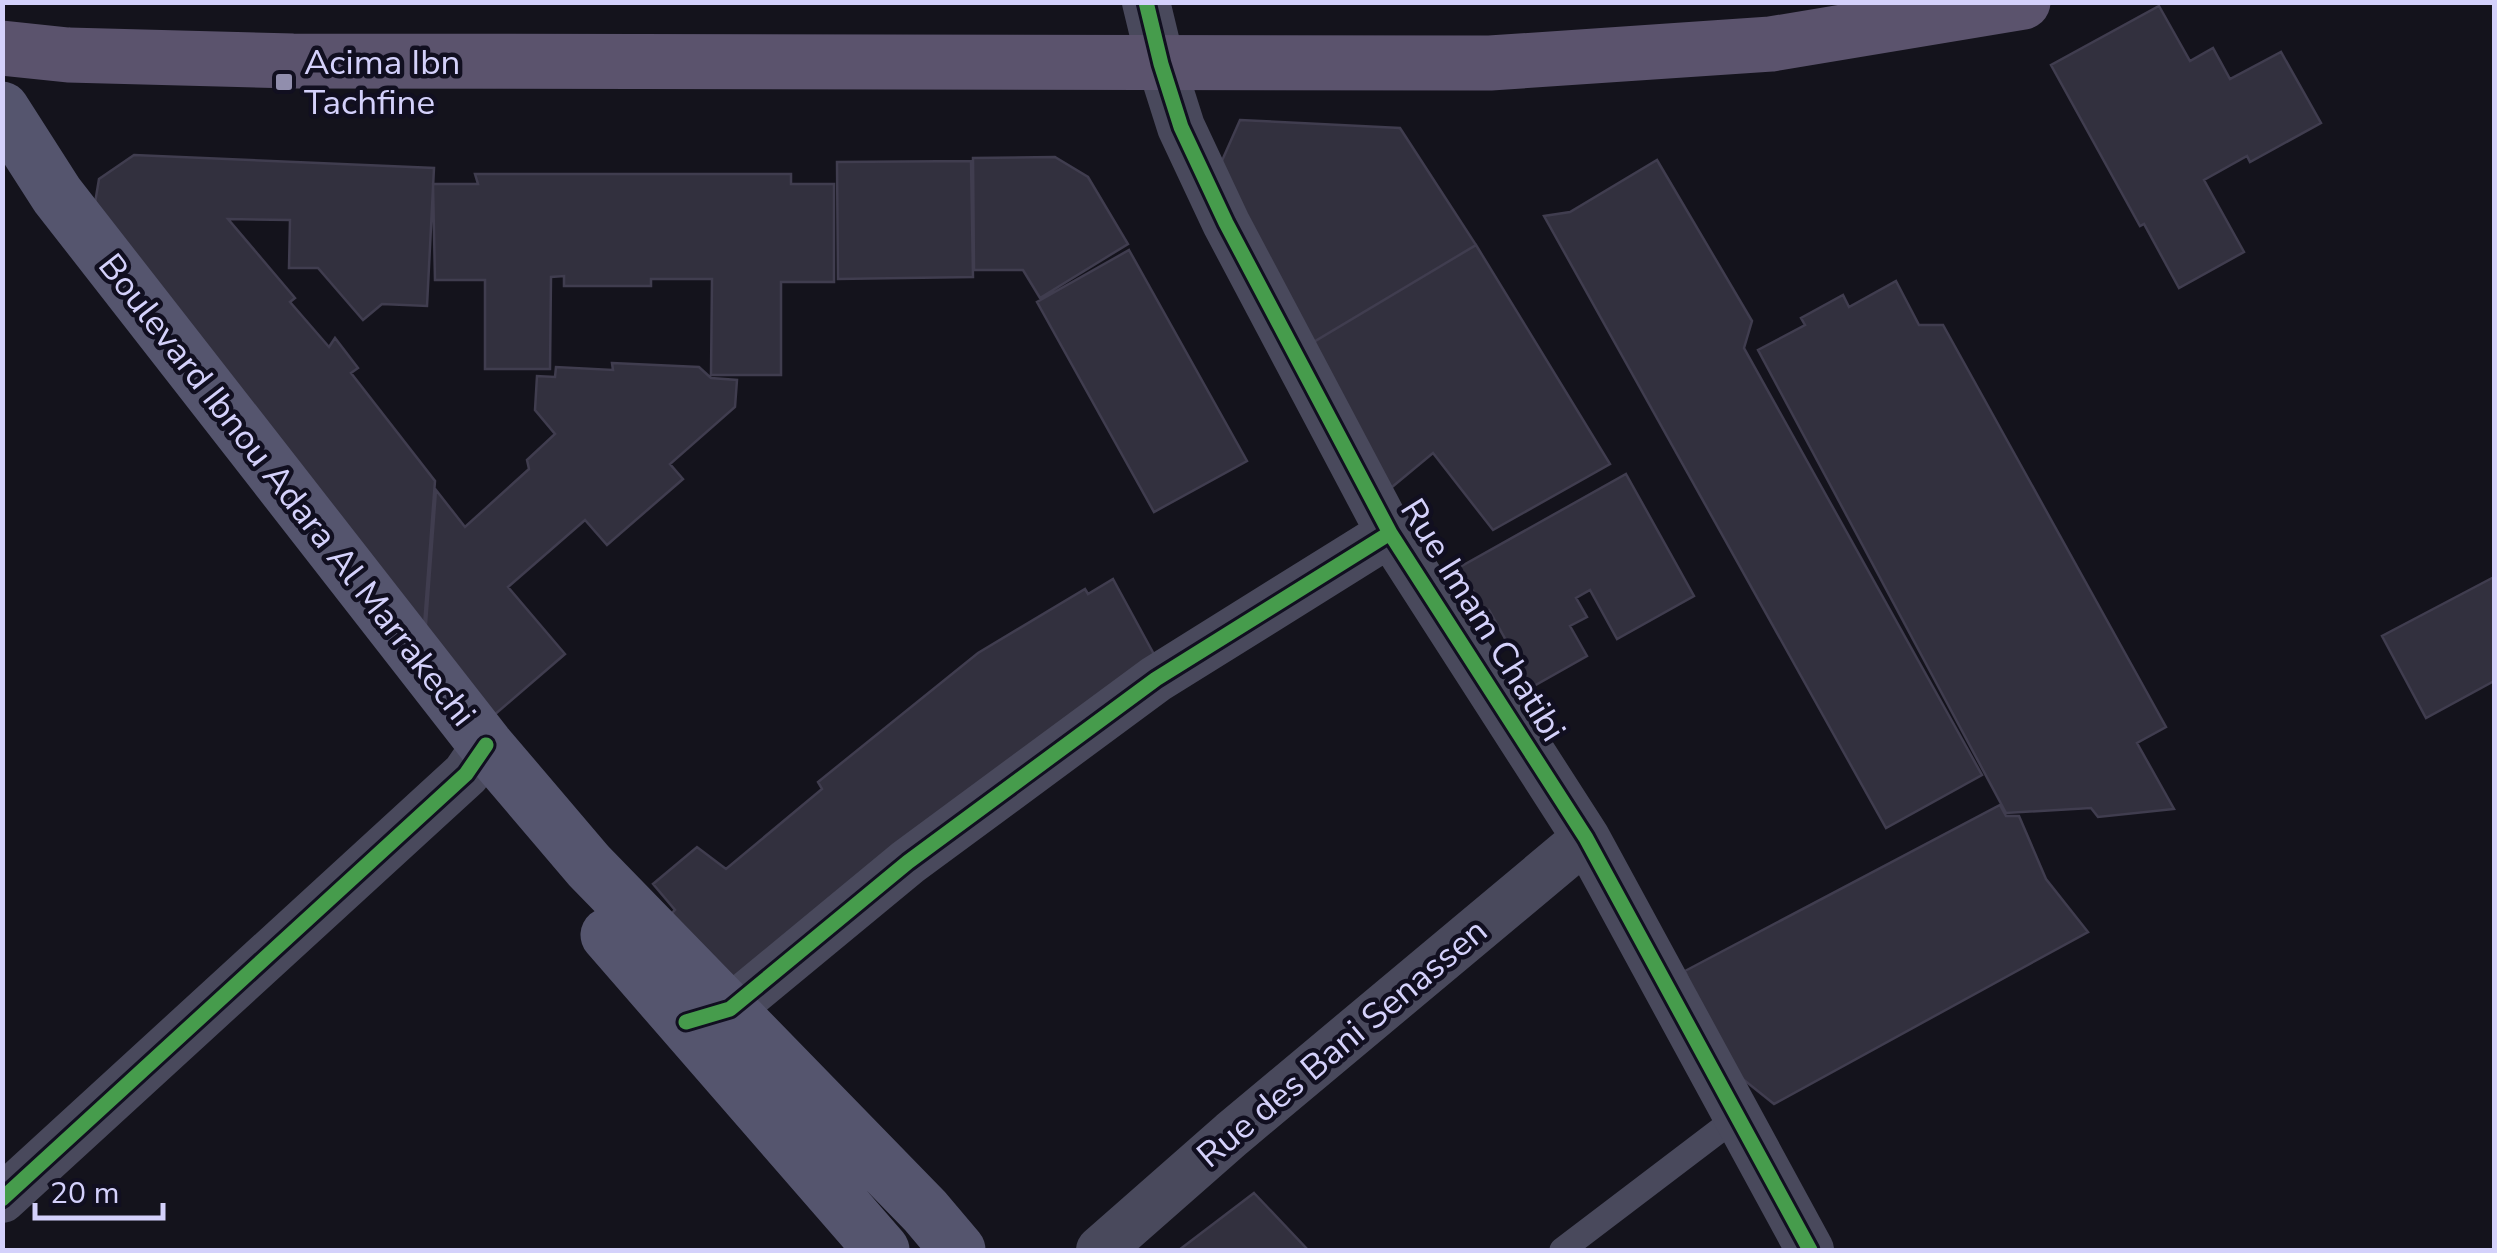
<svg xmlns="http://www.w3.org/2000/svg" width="2497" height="1253" viewBox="0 0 2497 1253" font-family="'Nunito Sans',sans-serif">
  <rect width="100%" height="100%" fill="#14131c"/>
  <!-- building -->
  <path fill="#32303e" stroke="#403d4f" stroke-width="2.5" d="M2159 6 2190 61 2213 48 2230 79 2281 52 2321 123 2250 162 2247 156 2204 180 2244 252 2179 288 2144 224 2140 226 2051 65Z
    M1240 120 1400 128 1476 245 1307 346 1217 172Z
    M134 155 434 168 427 306 382 304 363 320 318 268H289L290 220 228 219 295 298 290 302 329 347 335 338 358 368 351 373 435 481 424 626 92 221 99 179Z
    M1055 157 1088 177 1128 244 1040 298 1023 270H974L973 158Z
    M1657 160 1752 321 1744 348 1982 775 1886 828 1544 216 1570 212Z
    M971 161 973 277 838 279 837 162Z
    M475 174H791V184H834V282H781V375H711L712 279H651V286H564V276L551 277 550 369H485V280H435L433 184H478Z
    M1476 245 1610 464 1493 530 1433 453 1386 492 1307 346Z
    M1129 250 1247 461 1154 512 1037 302Z
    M1896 281 1919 325H1943L2166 727 2137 743 2174 809 2098 817 2091 808 2006 813 1758 350 1805 325 1801 318 1843 295 1849 307Z
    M612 363 699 367 711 378 737 380 735 407 670 464 683 479 607 545 585 520 508 587 565 654 486 722 424 651 436 490 465 527 529 469 527 460 555 434 535 410 537 376 555 377 556 367 613 370Z
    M1626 474 1694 596 1617 639 1590 590 1576 598 1587 617 1570 626 1587 656 1532 687 1489 610 1485 612 1460 567Z
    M2494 577V681L2426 718 2382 636Z
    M1113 579 1157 660 731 994 668 917 675 910 653 884 697 847 726 869 822 789 818 782 978 653 1085 589 1088 594Z
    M2000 805 2006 816H2019L2046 879 2088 932 1774 1104 1719 1060 1685 971Z
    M1254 1193 1308 1250H1179Z"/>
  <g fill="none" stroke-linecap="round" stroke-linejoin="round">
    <!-- lane -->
    <path stroke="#49495c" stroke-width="25" d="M1562 1250 1737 1117"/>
    <!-- street -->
    <path stroke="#49495c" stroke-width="48" d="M1146 2 1161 64 1181 127 1226 223 1390 533 1586 838 1810 1250
      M695 1020 730 1009 908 862 1156 679 1390 533
      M2 1199 466 774 486 745
      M1100 1250 1232 1134 1586 838"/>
    <!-- secondary -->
    <path stroke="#55556e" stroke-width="55" d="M2 109 57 195 486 745 589 866 925 1211 958 1250
      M608 935 882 1250"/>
    <!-- primary -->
    <path stroke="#5b536d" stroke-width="55" d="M2 48 68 55 293 61 1490 63 1771 44 2023 2"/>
    <defs>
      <path id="cycleway" d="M1146 2 1161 64 1181 127 1226 223 1390 533 1586 838 1810 1250
        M686 1022 730 1009 908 862 1156 679 1390 533
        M2 1199 466 774 486 745"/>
    </defs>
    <!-- cycleway casing -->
    <use href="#cycleway" stroke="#110f20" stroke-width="21"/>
    <!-- cycleway -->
    <use href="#cycleway" stroke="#469c4c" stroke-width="15"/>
  </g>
  <!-- markers -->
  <rect fill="#918ead" stroke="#110f20" stroke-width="4" x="274" y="72" width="20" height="20" rx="5"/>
  <g text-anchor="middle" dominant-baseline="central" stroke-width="9" stroke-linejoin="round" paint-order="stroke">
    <!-- poi labels -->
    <g font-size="35" fill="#d4d1fb" stroke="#110f20" text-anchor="start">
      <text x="304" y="62">Acima Ibn<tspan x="304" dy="40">Tachfine</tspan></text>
    </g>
    <!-- street labels -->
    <g font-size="35" fill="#d4d1fb" stroke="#110f20">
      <text transform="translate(287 490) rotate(52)">Boulevard Ibnou Adara Al Marrakechi</text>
      <text transform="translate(1483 620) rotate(58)">Rue Imam Chatibi</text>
      <text transform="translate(1342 1043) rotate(-40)">Rue des Bani Senassen</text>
    </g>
  </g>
  <!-- border -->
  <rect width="2497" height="1253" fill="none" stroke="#d4d1fb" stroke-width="10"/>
  <!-- scale -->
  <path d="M35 1203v15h128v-15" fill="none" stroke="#d4d1fb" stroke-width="5"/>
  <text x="50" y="1203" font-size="30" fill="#d4d1fb" stroke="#110f20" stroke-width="8" paint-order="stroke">20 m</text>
</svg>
